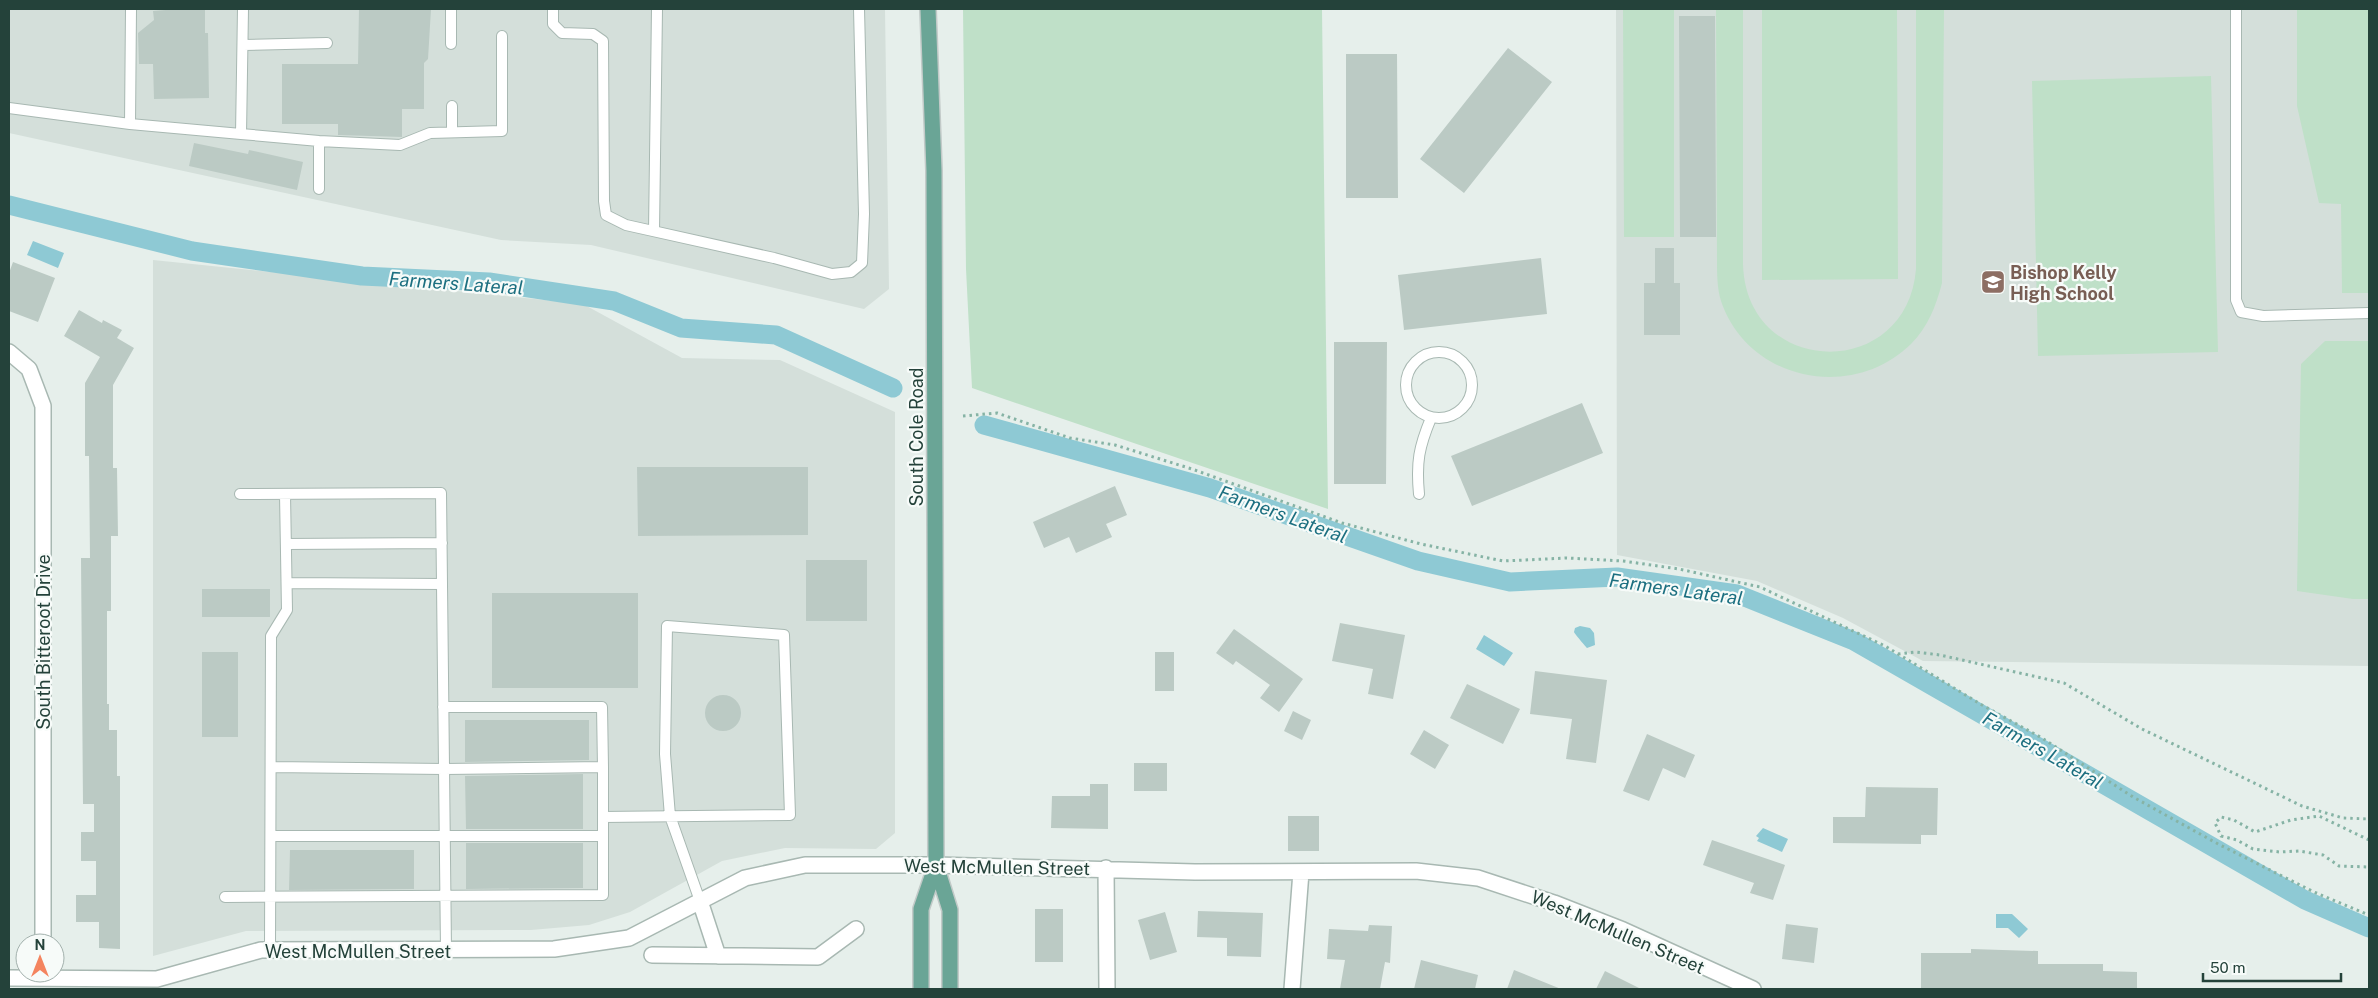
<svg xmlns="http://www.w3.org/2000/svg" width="2378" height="998" viewBox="0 0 2378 998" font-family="'Public Sans',sans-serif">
  <rect width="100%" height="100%" fill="#e6efeb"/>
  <!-- built -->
  <path fill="#d4dfda" d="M9 9H885L889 289 864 309 591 245 501 240 9 133Z
    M1616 9H2369V666L1923 661 1843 618 1757 581 1617 555Z
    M153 260 583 304 682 358 780 360 895 412V833L876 849 785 848 722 861 630 912 589 925 531 930 246 931 153 956Z"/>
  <!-- green -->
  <path fill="#bfe0c8" d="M963 9H1322L1328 509 972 388 966 269Z
    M1623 9H1674V237H1624Z
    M1716 9H1743V264C1746 378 1907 382 1916 269V9H1944L1942 283C1936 306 1928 327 1911 344 1852 402 1748 381 1721 301 1717 288 1717 273 1717 259Z
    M1762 9H1897L1898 279 1762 280Z
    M2297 9H2369V293H2342L2341 204 2319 203 2297 106Z
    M2211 76 2218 352 2038 356 2032 81Z
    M2325 341H2369V599H2353L2297 591 2301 364Z"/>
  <!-- water -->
  <path fill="#8ec9d4" d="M33 241 64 253 58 268 27 255Z
    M1580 626 1590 628 1594 633 1595 645 1587 648C1586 647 1574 633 1574 632L1575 628Z
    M1484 635 1513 653 1504 666 1476 649Z
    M1763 828 1788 839 1782 852 1757 841 1759 838 1756 836Z
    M1996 914H2012L2028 929 2019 938 2008 928H1996Z"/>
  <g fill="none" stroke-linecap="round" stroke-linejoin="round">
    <!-- canal -->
    <path stroke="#8ec9d4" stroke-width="19" d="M9 205 192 251 362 276 489 282 614 301 681 328 776 335 893 388
      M984 425 1210 488 1418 561 1510 582 1617 577 1737 594 1854 641 2305 900 2369 928"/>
  </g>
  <!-- building -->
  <path fill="#bbcac4" d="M178 9H205V33H208L209 98 154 99 153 64H139L138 33 154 20 153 11Z
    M359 9H431L428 59 424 63V109H402V137L338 135V124H282V64H358Z
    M1679 16H1715L1716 237H1680Z
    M1508 48 1552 82 1464 193 1420 159Z
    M1346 54H1397L1398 198H1346Z
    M194 143 248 154 249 150 303 162 297 190 189 166Z
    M1655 248H1674V283H1680V335H1644V283H1655Z
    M1541 258 1547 314 1404 330 1398 275Z
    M13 262 55 278 38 322 9 311V273Z
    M79 310 102 323 103 320 122 330 117 338 134 348 113 385V468H117L118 536H111V611H107V704H109V730H117V776H120V949L99 948V922H76V895H96V861H81V832H94V804H83L81 558H90L89 456H85V383L100 357 64 336Z
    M1334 342H1387L1386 484H1334Z
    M1582 403 1603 453 1472 506 1451 456Z
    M637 467H808V535L638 536Z
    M1115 486 1127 515 1106 524 1112 537 1076 553 1069 537 1044 548 1033 522Z
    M806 560H867V621H806Z
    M202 589H270V617H202Z
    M492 593H638V688H492Z
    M1340 623 1405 635 1393 699 1368 694 1373 669 1332 661Z
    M1234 629 1303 679 1279 712 1260 698 1270 685 1236 661 1233 665 1216 653Z
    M202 652H238V737H202Z
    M1155 652H1174V691H1155Z
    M1535 671 1607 680 1596 763 1566 759 1572 719 1530 714Z
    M1467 684 1520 709 1503 744 1450 718Z
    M705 713a18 18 0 1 1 36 0a18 18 0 1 1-36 0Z
    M1293 711 1311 720 1302 740 1284 731Z
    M465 720H589V760L465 762Z
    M1424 730 1449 745 1435 769 1410 754Z
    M1647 734 1695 755 1685 778 1663 768 1649 801 1623 791Z
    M1134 763H1167V791H1134Z
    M583 774V829H466L465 776Z
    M1090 784H1108V829L1051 828 1052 796H1090Z
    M1866 787 1938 788 1937 835H1921V844L1833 843V817H1865Z
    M1288 816H1319V851H1288Z
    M1712 840 1785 865 1773 900 1750 893 1754 883 1703 865Z
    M466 843H583V888L466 889Z
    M290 850H414V889L289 890Z
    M1035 909H1063V962H1035Z
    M1198 911 1263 913 1261 957 1227 956V938L1197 937Z
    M1165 912 1177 952 1150 960 1138 920Z
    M1786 924 1818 928 1814 963 1782 959Z
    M1369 925 1392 926 1390 963 1385 962 1380 989H1340L1345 960 1327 959 1329 929 1368 931Z
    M1971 949 2038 951V964H2103V971L2137 972V989H1921V953H1971Z
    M1421 960 1478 975 1475 989H1414Z
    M1514 970 1561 989H1507Z
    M1605 971 1641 989H1596Z"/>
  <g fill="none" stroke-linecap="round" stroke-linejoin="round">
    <defs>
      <path id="lane" d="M131 9 130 124 241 134
        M243 9 241 134 319 141 400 145 430 133 502 131V36
        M553 9V24L562 33 593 34 603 41 604 201 606 215 626 225 774 258 832 274 851 272 862 263 864 214 859 9
        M2236 9V300L2241 312 2263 316 2369 313
        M451 44V9
        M243 45 327 43
        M452 106V131
        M9 108 130 124
        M319 141V189
        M654 231 657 9
        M1406 385a33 33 0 1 1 66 0a33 33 0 1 1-66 0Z
        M240 494 441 493 446 950
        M1419 494C1416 462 1419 447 1431 418
        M286 544 442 543
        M287 583 442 584
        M443 707H602L603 767
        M271 767 444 769 603 767V836H271
        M603 817 790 815 784 635 667 626 665 754 670 816 700 901
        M225 897 603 895V836
        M270 950 271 636 287 610 285 494"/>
      <path id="street" d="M9 352 29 369 43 406V943
        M1106 868 1107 989
        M700 901 718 956
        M652 955 818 957 856 929
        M9 978 157 979 261 950 554 949 629 938 745 878 805 865H936L1195 872 1416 871 1478 878 1554 903 1623 930 1753 989
        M1292 989 1301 872"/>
      <path id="primary" d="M928 9 934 171 936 865 950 910V989
        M921 989V909L936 865"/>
    </defs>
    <!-- lane casing -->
    <use href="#lane" stroke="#a8b8b2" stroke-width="12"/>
    <!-- street casing -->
    <use href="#street" stroke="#a8b8b2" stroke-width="18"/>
    <!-- primary casing -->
    <use href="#primary" stroke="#c2cac8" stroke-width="18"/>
    <!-- path -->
    <path stroke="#86b3a5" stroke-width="3" stroke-dasharray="2.5 4" stroke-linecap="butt" d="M963 416 997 413 1070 438 1115 445 1192 469 1342 523 1421 544 1503 561 1567 558 1623 561 1679 569 1760 587 1885 646 1982 705 2042 738 2133 797 2220 845 2314 892 2369 915
      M1898 654 1915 652 1940 655 2064 683 2142 729 2302 806 2343 818 2369 819
      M2369 840 2319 816 2291 820 2255 832 2234 820 2221 817 2215 823 2221 836 2237 840 2253 849 2280 852 2299 851 2323 855 2339 866 2369 867"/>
    <!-- lane -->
    <use href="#lane" stroke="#fff" stroke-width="10"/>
    <!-- street -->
    <use href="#street" stroke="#fff" stroke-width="15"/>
    <!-- primary -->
    <use href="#primary" stroke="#6aa596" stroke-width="15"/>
  </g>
  <!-- icons -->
  <defs>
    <symbol id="school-square" viewBox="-11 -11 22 22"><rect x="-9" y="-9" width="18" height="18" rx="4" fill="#8d6e63" stroke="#f7fbf9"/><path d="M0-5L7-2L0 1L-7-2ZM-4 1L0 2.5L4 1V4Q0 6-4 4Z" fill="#fff"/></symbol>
  </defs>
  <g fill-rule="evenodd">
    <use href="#school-square" x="1979" y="268" width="28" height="28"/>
  </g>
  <g text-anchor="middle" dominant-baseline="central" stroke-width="4.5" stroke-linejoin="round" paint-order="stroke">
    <!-- education labels -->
    <g font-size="18" font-weight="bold" fill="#785e54" stroke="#f7fbf9" text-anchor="start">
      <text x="2010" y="272">Bishop Kelly<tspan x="2010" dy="21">High School</tspan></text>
    </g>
    <!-- street labels -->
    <g font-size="18" fill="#24423a" stroke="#f7fbf9">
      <text transform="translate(916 437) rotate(-90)">South Cole Road</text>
      <text transform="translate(43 642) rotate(-90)">South Bitteroot Drive</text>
      <text transform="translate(997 867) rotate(1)">West McMullen Street</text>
      <text transform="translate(1618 932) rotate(23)">West McMullen Street</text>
      <text x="358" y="951">West McMullen Street</text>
    </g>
    <!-- water labels -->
    <g font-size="19" font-style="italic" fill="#1c6f80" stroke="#f7fbf9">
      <text transform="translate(456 283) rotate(4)">Farmers Lateral</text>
      <text transform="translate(1283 514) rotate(20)">Farmers Lateral</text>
      <text transform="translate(1676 589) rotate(8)">Farmers Lateral</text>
      <text transform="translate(2043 750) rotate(30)">Farmers Lateral</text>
    </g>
  </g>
  <!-- border -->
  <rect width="2378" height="998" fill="none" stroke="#24423a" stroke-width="20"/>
  <!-- north arrow -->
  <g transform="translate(40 958)"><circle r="24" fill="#f7fbf9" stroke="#a3b1ad"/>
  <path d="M0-4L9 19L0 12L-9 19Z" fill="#f4845f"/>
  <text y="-8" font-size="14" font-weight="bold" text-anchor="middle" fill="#24423a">N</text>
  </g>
  <!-- scale -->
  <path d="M2203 973v8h138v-8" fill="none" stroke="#24423a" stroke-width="2.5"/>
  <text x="2210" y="973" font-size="15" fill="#24423a" stroke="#f7fbf9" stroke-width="4" paint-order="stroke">50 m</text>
</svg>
